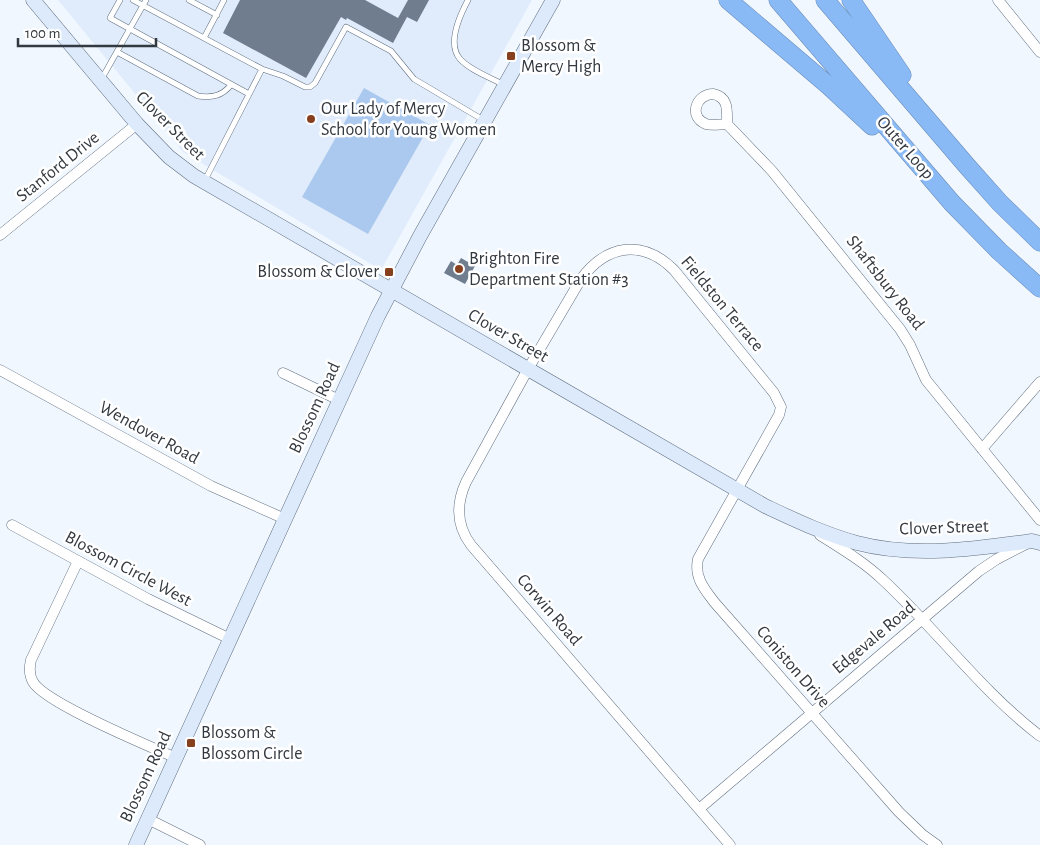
<svg xmlns="http://www.w3.org/2000/svg" width="1040" height="845" viewBox="0 0 1040 845" font-family="'Alegreya Sans',sans-serif">
  <rect width="100%" height="100%" fill="#f1f7ff"/>
  <!-- built -->
  <path fill="#e0ecfb" d="M58 0H532L381 270 183 152Z"/>
  <!-- green -->
  <path fill="#abc9ee" d="M364 88 430 125 368 234 302 197Z"/>
  <!-- building -->
  <path fill="#6f7d8e" d="M240 0H365L398 18 408 0H429L417 22 407 17 393 43 347 18 346 20 341 17 306 78 223 33Z
    M461 258 475 266 465 284 444 273 451 261 457 265Z"/>
  <g fill="none" stroke-linecap="round" stroke-linejoin="round">
    <defs>
      <path id="lane" d="M120 0 110 18 249 94
        M133 0 262 69 283 76 305 87H310L315 83 346 27 391 51 414 79 485 121
        M189 0 217 15
        M468 0C460 15 447 44 460 59 471 71 490 77 504 85
        M204 38 224 0
        M117 52 198 96C212 98 222 96 231 85
        M101 80 146 0
        M205 180 262 69"/>
      <path id="street" d="M998 0 1040 52
        M713 94C729 97 727 111 727 124 720 124 712 126 706 124 688 117 696 94 713 94Z
        M727 124 772 171 900 329 910 345 926 380 1040 520
        M0 235 137 124
        M0 370 211 486 285 519
        M283 373 339 400
        M982 449 1040 382
        M12 525 148 599 230 639
        M820 535C842 549 864 562 883 580 937 630 981 691 1040 736
        M78 561 31 660C29 668 29 675 33 682 45 703 149 746 176 758
        M699 809 979 571 997 559 1026 544
        M148 819 200 845
        M730 845 471 545C456 525 456 504 466 482L528 369 581 279C607 244 643 239 674 270L774 393 781 407 779 415 698 559C694 577 704 589 715 603L899 812 923 835 937 845"/>
      <path id="secondary" d="M33 0 137 124 169 157 194 176 765 506C795 520 824 534 857 543 914 558 974 549 1032 541L1040 543
        M136 845 378 316 420 236 553 0"/>
      <path id="highway" d="M728 0 829 86 872 126
        M778 0 952 203 999 251 1040 288
        M825 0 967 166 1000 203 1040 242
        M851 0 902 75"/>
    </defs>
    <!-- lane casing -->
    <use href="#lane" stroke="#606e7e" stroke-width="6"/>
    <!-- street casing -->
    <use href="#street" stroke="#606e7e" stroke-width="11"/>
    <!-- secondary casing -->
    <use href="#secondary" stroke="#606e7e" stroke-width="15"/>
    <!-- highway casing -->
    <use href="#highway" stroke="#6b8db6" stroke-width="19"/>
    <!-- lane -->
    <use href="#lane" stroke="#fff" stroke-width="5"/>
    <!-- street -->
    <use href="#street" stroke="#fff" stroke-width="10"/>
    <!-- secondary -->
    <use href="#secondary" stroke="#dceafc" stroke-width="14"/>
    <!-- highway -->
    <use href="#highway" stroke="#89baf6" stroke-width="18"/>
  </g>
  <!-- markers -->
  <g fill="#87401e" stroke="#fff" stroke-width="2">
    <rect x="506" y="51" width="10" height="10" rx="2.5"/>
    <circle cx="311" cy="119" r="5"/>
    <circle cx="459" cy="269" r="5"/>
    <rect x="384" y="267" width="10" height="10" rx="2.5"/>
    <rect x="186" y="738" width="10" height="10" rx="2.5"/>
  </g>
  <g text-anchor="middle" dominant-baseline="central" stroke-width="5" stroke-linejoin="round" paint-order="stroke">
    <!-- poi labels -->
    <g font-size="18" fill="#333940" stroke="#fff" text-anchor="start">
      <text x="521" y="46">Blossom &amp;<tspan x="521" dy="21">Mercy High</tspan></text>
      <text x="321" y="109">Our Lady of Mercy<tspan x="321" dy="21">School for Young Women</tspan></text>
      <text x="469" y="259">Brighton Fire<tspan x="469" dy="21">Department Station #3</tspan></text>
      <text x="379" y="272" text-anchor="end">Blossom &amp; Clover</text>
      <text x="201" y="733">Blossom &amp;<tspan x="201" dy="21">Blossom Circle</tspan></text>
    </g>
    <!-- street labels -->
    <g font-size="18" fill="#333940" stroke="#fff">
      <text transform="translate(170 126) rotate(45)">Clover Street</text>
      <text transform="translate(905 148) rotate(49)">Outer Loop</text>
      <text transform="translate(58 167) rotate(-39)">Stanford Drive</text>
      <text transform="translate(885 283) rotate(52)">Shaftsbury Road</text>
      <text transform="translate(722 304) rotate(50)">Fieldston Terrace</text>
      <text transform="translate(508 336) rotate(30)">Clover Street</text>
      <text transform="translate(315 408) rotate(-65)">Blossom Road</text>
      <text transform="translate(149 433) rotate(29)">Wendover Road</text>
      <text transform="translate(944 528) rotate(-2)">Clover Street</text>
      <text transform="translate(128 569) rotate(28)">Blossom Circle West</text>
      <text transform="translate(549 610) rotate(49)">Corwin Road</text>
      <text transform="translate(874 638) rotate(-40)">Edgevale Road</text>
      <text transform="translate(793 667) rotate(49)">Coniston Drive</text>
      <text transform="translate(146 777) rotate(-65)">Blossom Road</text>
    </g>
  </g>
  <!-- scale -->
  <path d="M18 38v8h138v-8" fill="none" stroke="#333940" stroke-width="2.5"/>
  <text x="25" y="38" font-size="15" fill="#333940" stroke="#ffffff" stroke-width="4" paint-order="stroke">100 m</text>
</svg>
